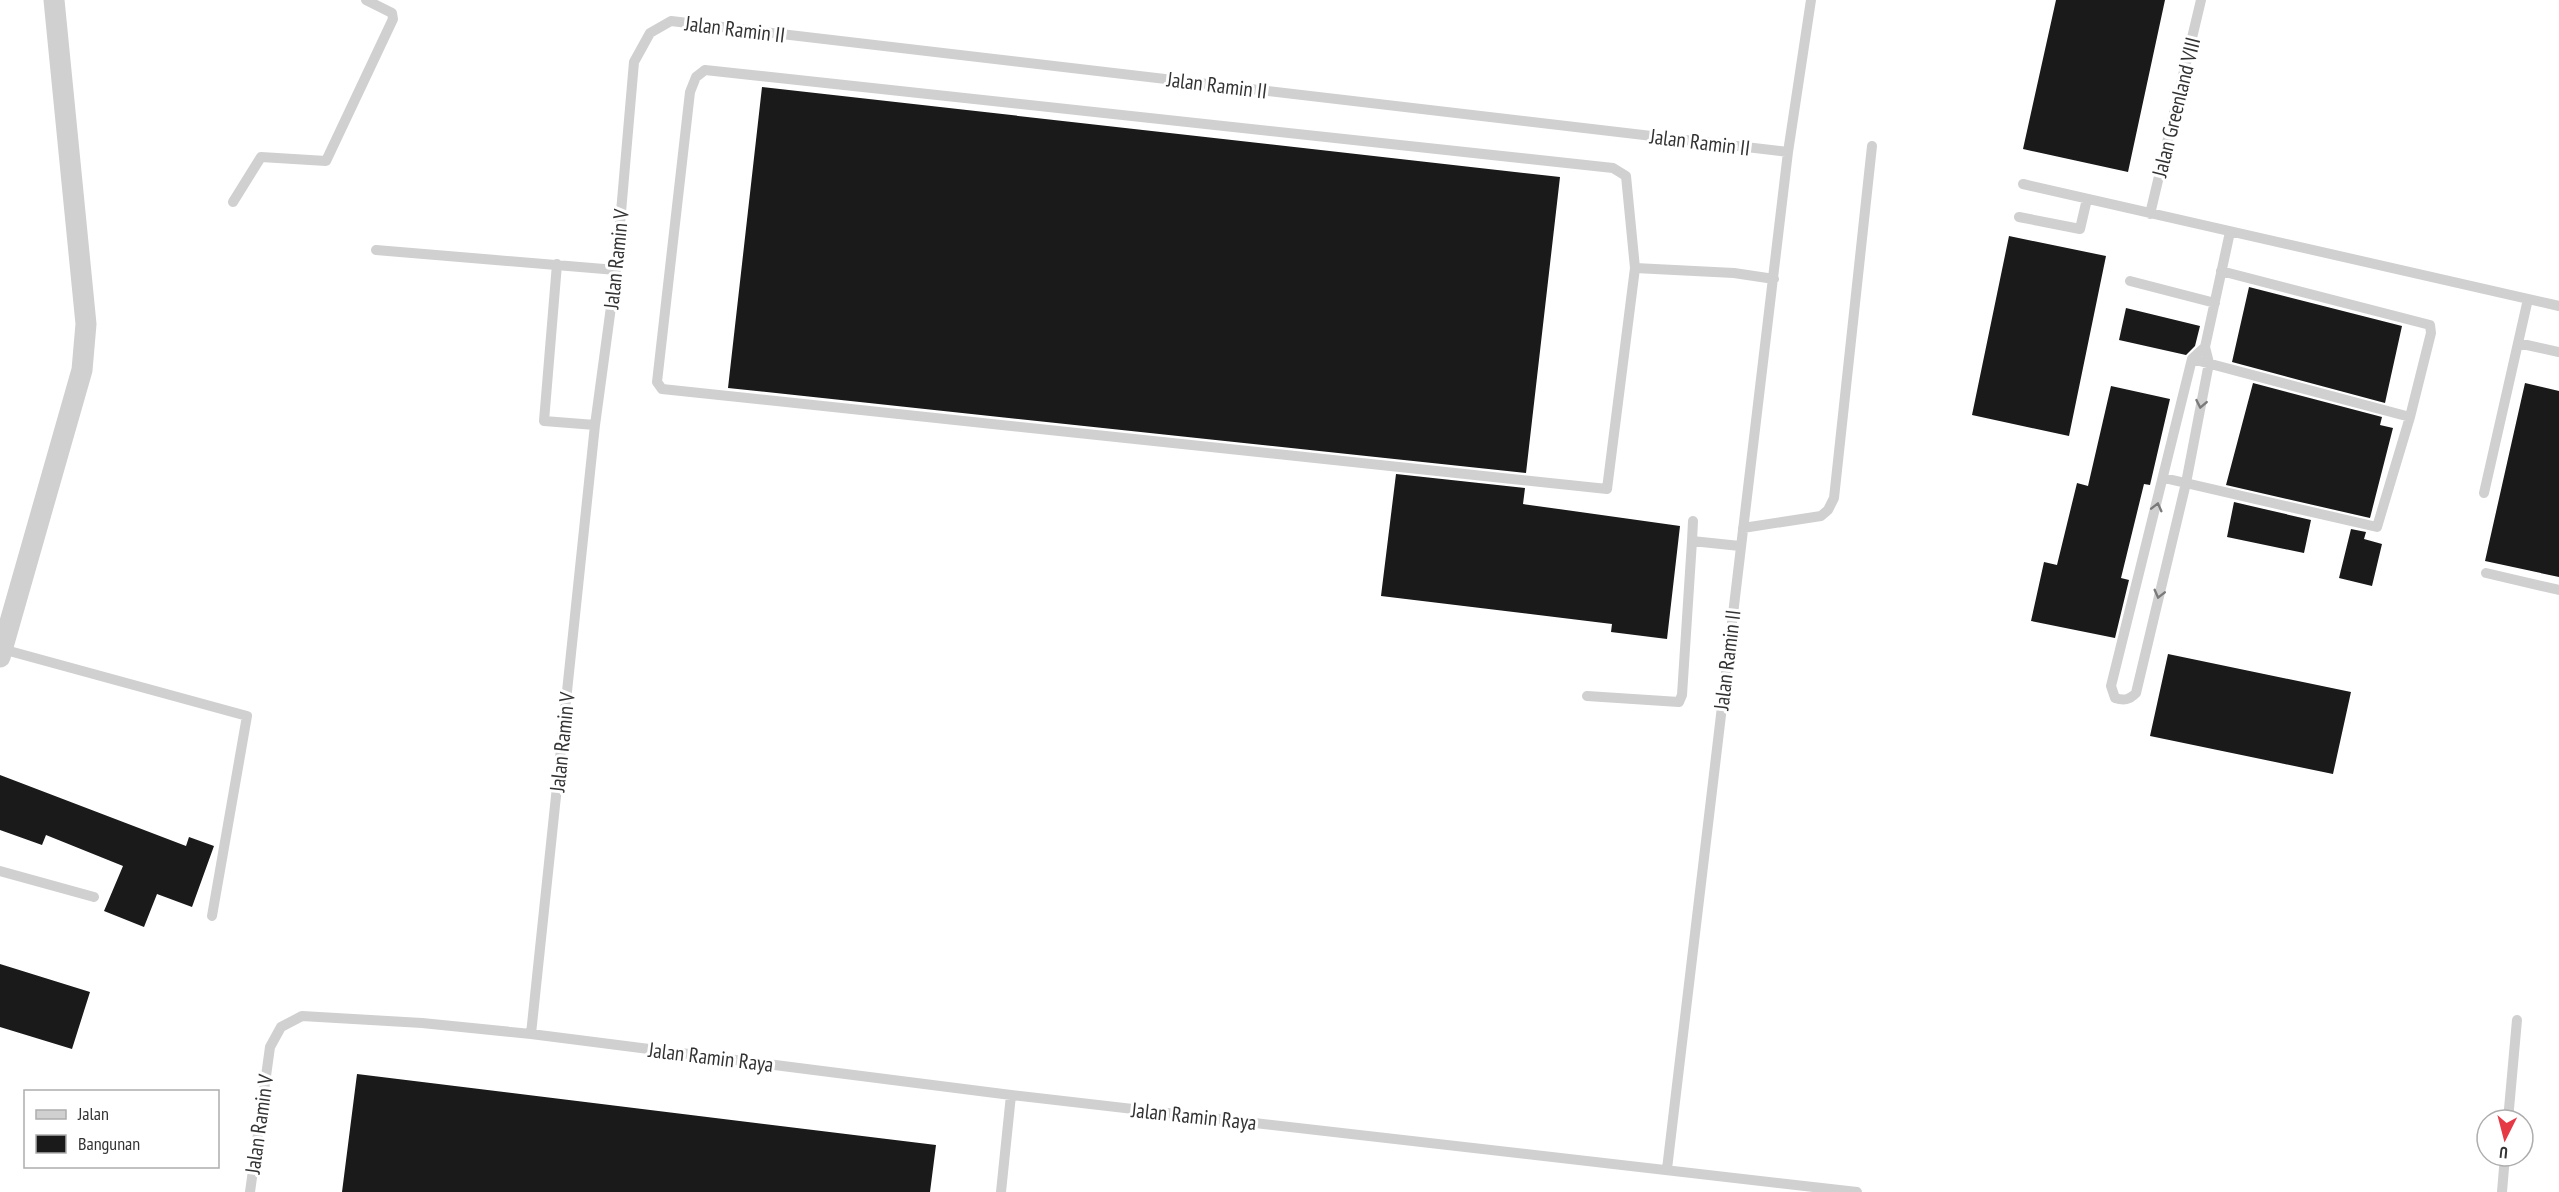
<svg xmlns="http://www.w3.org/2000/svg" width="2559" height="1192" viewBox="0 0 2559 1192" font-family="'PT Sans Narrow',sans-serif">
  <rect width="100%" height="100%" fill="#fff"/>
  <!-- building -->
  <path fill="#1a1a1a" d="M2056 0H2165L2128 172 2023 149Z
    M762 87 1560 177 1526 473 728 388Z
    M2009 236 2106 256 2069 436 1972 415Z
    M2249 287 2402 326 2385 403 2232 362Z
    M2126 308 2200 326 2195 346 2186 355 2119 340Z
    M2253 383 2382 417 2380 425 2393 428 2370 518 2226 485Z
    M2525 383 2559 391V577L2485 561Z
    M2111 386 2170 399 2150 485 2144 484 2121 578 2129 580 2115 638 2031 621 2044 562 2057 565 2077 483 2088 486Z
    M1396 474 1525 488 1523 504 1680 526 1667 639 1611 632 1612 624 1381 596Z
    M2234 502 2311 520 2304 553 2227 537Z
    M2351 529 2366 532 2364 539 2382 544 2372 586 2339 578Z
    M2168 654 2351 692 2333 774 2150 736Z
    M0 775 186 846 189 837 214 846 192 907 157 894 144 927 104 911 123 866 46 835 42 845 0 830Z
    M0 964 90 992 72 1049 0 1027Z
    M357 1074 936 1145 930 1192H342Z"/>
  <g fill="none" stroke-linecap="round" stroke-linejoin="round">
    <!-- lane -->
    <path stroke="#d0d0d0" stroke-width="10" d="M2023 184 2559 306
      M233 202 261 157 326 161 393 19 392 13 366 0
      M2150 214 2201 0
      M2019 217 2080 229 2087 199
      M376 250 616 270
      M557 264 544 421 595 425
      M1635 268 1607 489 662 389 657 382 690 92 696 77 705 70 1613 168 1626 176 1635 268 1734 273 1774 279
      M2130 281 2215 303
      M2518 343 2559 352
      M2205 347 2209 363 2186 483 2136 693C2129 700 2124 701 2115 698L2111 686 2192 359 2205 347 2230 232
      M2192 359 2410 417
      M2164 478 2377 527 2410 417 2431 333 2430 325 2221 271
      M2484 493 2528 299
      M1743 528 1821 516 1828 510 1834 498 1872 146
      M1692 541 1693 521
      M2486 573 2559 590
      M2 649 247 716 212 916
      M1587 696 1679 702 1682 695 1692 541 1740 546
      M0 871 94 897
      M531 1034 595 425 616 270 634 62 650 33 671 21 1788 152
      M2508 1120 2517 1020
      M1667 1169 1788 152 1811 0
      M250 1192 270 1047 281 1027 302 1016 422 1023 531 1034 1011 1095 1857 1192
      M1001 1192 1011 1095
      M2502 1192 2505 1156"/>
    <!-- street -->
    <path stroke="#d0d0d0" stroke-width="21" d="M0 657 82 370 86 324 54 0"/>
  </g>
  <!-- one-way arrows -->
  <defs><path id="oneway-chevron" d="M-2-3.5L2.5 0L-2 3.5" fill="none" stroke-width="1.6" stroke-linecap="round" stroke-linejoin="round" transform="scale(1.5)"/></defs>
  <g stroke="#7a7a7a">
    <use href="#oneway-chevron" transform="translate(2201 404) rotate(101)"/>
    <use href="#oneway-chevron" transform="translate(2157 507) rotate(-76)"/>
    <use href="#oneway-chevron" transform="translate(2159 594) rotate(104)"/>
  </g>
  <g text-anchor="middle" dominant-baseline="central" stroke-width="6" stroke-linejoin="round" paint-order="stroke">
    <!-- street labels -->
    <g font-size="21" fill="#333" stroke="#fff">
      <text transform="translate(735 29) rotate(7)">Jalan Ramin II</text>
      <text transform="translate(1217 85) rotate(7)">Jalan Ramin II</text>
      <text transform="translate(2176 107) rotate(-76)">Jalan Greenland VIII</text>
      <text transform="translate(1700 142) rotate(7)">Jalan Ramin II</text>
      <text transform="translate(616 259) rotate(-84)">Jalan Ramin V</text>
      <text transform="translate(1727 660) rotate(-83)">Jalan Ramin II</text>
      <text transform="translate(562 742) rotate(-84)">Jalan Ramin V</text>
      <text transform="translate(711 1057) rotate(7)">Jalan Ramin Raya</text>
      <text transform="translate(1194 1116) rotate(6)">Jalan Ramin Raya</text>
      <text transform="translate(259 1124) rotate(-82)">Jalan Ramin V</text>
    </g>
  </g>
  <!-- legend -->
  <rect x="24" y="1090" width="195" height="78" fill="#ffffff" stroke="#adadad" stroke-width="1.5"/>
  <rect x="36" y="1110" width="30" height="9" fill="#d0d0d0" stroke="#adadad" stroke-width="1.5"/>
  <text x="78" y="1120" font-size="18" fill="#333333">Jalan</text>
  <rect x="36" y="1135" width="30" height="18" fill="#1a1a1a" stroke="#adadad" stroke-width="1.5"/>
  <text x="78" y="1150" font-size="18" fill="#333333">Bangunan</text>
  <!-- north arrow -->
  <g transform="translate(2505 1138) rotate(186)"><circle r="28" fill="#ffffff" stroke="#adadad" stroke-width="1.5"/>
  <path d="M0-4.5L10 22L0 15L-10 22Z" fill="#e63946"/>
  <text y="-9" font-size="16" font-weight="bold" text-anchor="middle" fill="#333333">U</text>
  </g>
</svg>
